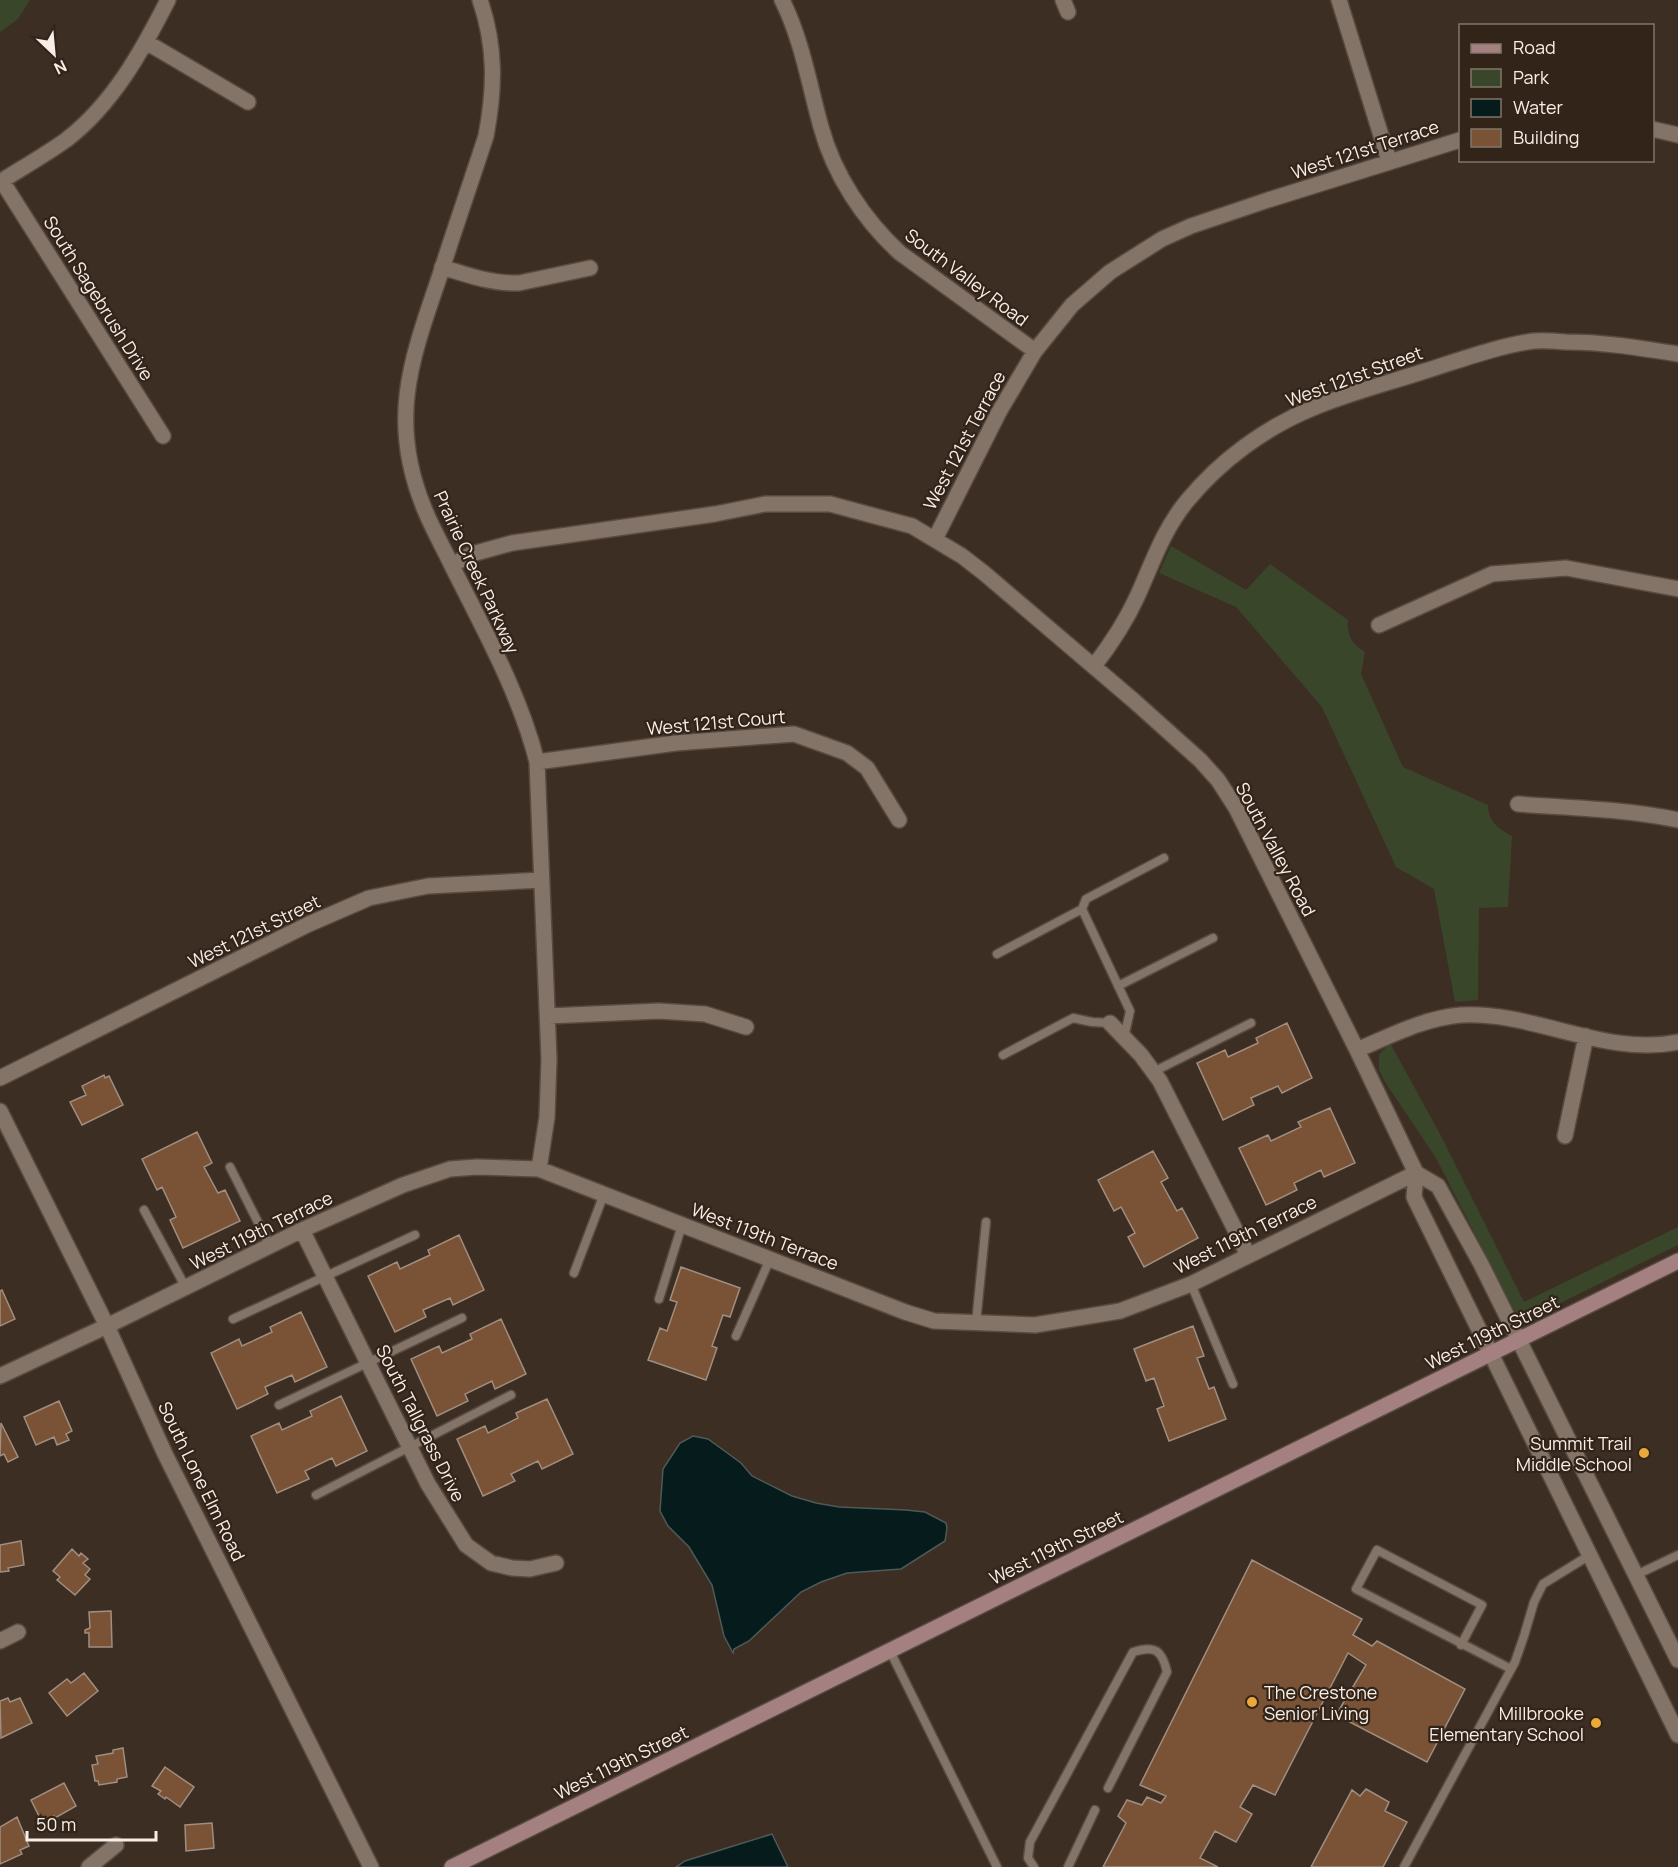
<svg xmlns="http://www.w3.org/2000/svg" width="1678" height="1867" viewBox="0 0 1678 1867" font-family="Manrope,sans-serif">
  <rect width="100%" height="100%" fill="#3c2e23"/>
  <!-- green -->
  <path fill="#3a462a" d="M0 0H30L18 19 0 32Z
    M1171 546 1246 590 1270 564 1348 620C1347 636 1352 644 1365 652L1361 674 1403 767 1488 805C1488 822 1499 829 1512 836L1508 907 1479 908 1478 1000 1455 1002 1434 889 1396 867 1322 707 1236 607 1159 573Z
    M1390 1043 1440 1134 1524 1302 1678 1227V1245L1538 1314 1524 1318 1515 1312 1436 1158 1385 1082 1379 1070V1055Z"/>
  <!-- water -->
  <path fill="#061b1b" stroke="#4f5a58" stroke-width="1.5" d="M693 1436 708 1439 741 1463 752 1476 792 1496 816 1503 839 1507 906 1510 925 1512 946 1523 947 1528 945 1541 901 1569 847 1573 821 1582 801 1592 749 1641 734 1649 733 1653 724 1636 712 1585 689 1547 668 1526 660 1511 663 1469 680 1443Z
    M772 1834 788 1867H676L685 1861Z"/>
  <!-- building -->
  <path fill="#7a5336" stroke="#a08e81" stroke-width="1.5" d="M1287 1023 1312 1078 1282 1093 1278 1086 1251 1098 1254 1105 1223 1120 1197 1063 1225 1050 1228 1057 1258 1043 1256 1038Z
    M104 1075 105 1078 109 1076 123 1105 82 1125 70 1102 86 1095 82 1086Z
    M1330 1108 1355 1163 1324 1177 1321 1170 1294 1183 1297 1190 1266 1205 1239 1148 1268 1135 1271 1141 1301 1127 1298 1122Z
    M197 1132 212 1163 204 1167 218 1193 225 1190 240 1221 183 1248 170 1220 176 1217 162 1187 157 1190 142 1159Z
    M1153 1151 1168 1178 1161 1182 1177 1211 1182 1208 1198 1238 1144 1267 1128 1237 1135 1233 1121 1207 1114 1211 1098 1180Z
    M459 1235 484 1290 453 1305 450 1298 423 1310 426 1317 395 1332 368 1276 397 1262 400 1269 430 1255 428 1250Z
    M681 1267 740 1288 730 1317 723 1315 712 1346 717 1348 706 1380 648 1360 660 1328 667 1331 677 1302 670 1300Z
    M2 1290 15 1319 0 1326V1291Z
    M301 1312 327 1367 295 1382 292 1375 265 1387 268 1394 237 1409 211 1353 239 1339 242 1346 272 1332 270 1327Z
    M501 1319 526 1374 495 1389 492 1381 465 1394 468 1401 437 1416 411 1359 439 1346 442 1353 472 1339 470 1334Z
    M1193 1326 1204 1356 1197 1358 1209 1389 1214 1387 1226 1419 1169 1441 1157 1409 1164 1406 1154 1378 1146 1381 1134 1349Z
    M341 1396 367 1451 336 1466 332 1458 305 1471 309 1479 277 1493 251 1436 279 1423 282 1430 312 1416 310 1411Z
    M547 1399 573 1454 542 1469 538 1461 511 1474 515 1481 483 1496 457 1439 485 1426 488 1433 518 1418 516 1413Z
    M59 1401 72 1431 66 1434 69 1440 57 1445 54 1437 36 1445 24 1417Z
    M1 1423 18 1457 8 1462 4 1454 0 1456Z
    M21 1541 24 1565 8 1568 9 1571 0 1572V1545Z
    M72 1549 79 1556 81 1553 88 1559 83 1563 90 1569 85 1575 90 1579 75 1595 57 1580 60 1577 53 1571Z
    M1252 1560 1362 1619 1353 1635 1372 1646 1377 1641 1465 1689 1427 1762 1336 1715 1366 1665 1348 1653 1275 1795 1253 1785 1240 1807 1252 1814 1236 1842 1215 1831 1200 1858 1218 1867H1103L1126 1823 1118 1816 1127 1800 1142 1805 1147 1797 1161 1803 1166 1796 1140 1785Z
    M111 1611 112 1647H89V1633H85V1630L90 1628 89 1612Z
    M84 1673 98 1691 67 1716 49 1693 67 1679 71 1683Z
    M8 1698 10 1702 20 1698 32 1723 1 1738 0 1701Z
    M123 1748 127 1777 117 1779V1782L99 1785 98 1781H95L92 1765 98 1764 96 1756 113 1753V1750Z
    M165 1767 194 1787 180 1807 166 1797 165 1799 158 1794 161 1791 152 1786Z
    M64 1783 76 1806 55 1818 54 1816 42 1822 31 1800Z
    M1366 1789 1389 1802 1385 1811 1407 1822 1383 1867H1311L1352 1790 1360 1796Z
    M17 1817 29 1846 20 1850 22 1854 0 1864V1827Z
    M212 1823 214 1848 186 1851 185 1825Z"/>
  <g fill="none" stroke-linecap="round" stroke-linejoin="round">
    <defs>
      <path id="service" d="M1082 909 1130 1011 1124 1038
        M997 954 1082 909 1086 899 1164 858
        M1118 986 1213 938
        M1003 1055 1073 1018 1092 1022 1110 1023
        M1153 1072 1251 1023
        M230 1167 270 1246
        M144 1210 186 1288
        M574 1273 604 1194
        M1191 1284 1233 1384
        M659 1299 682 1225
        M233 1319 415 1235
        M976 1323 986 1222
        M736 1336 770 1259
        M279 1405 462 1318
        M316 1495 511 1395
        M1636 1575 1678 1555
        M1461 1645 1482 1605 1377 1550 1356 1589 1511 1669
        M890 1651 997 1867
        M1034 1867 1028 1858 1030 1842 1133 1652C1155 1645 1162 1650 1167 1672L1108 1788
        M1068 1867 1095 1810
        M1404 1867 1515 1662 1524 1636 1534 1602 1543 1584 1590 1555"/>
      <path id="minor" d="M480 0C496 47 495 88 486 136 471 182 455 228 440 275 411 360 388 420 424 508 432 528 443 547 452 566 483 628 520 694 537 762L549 1059 547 1117 539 1169
        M782 0C802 40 809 84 821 127 834 175 864 220 900 253L1035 351
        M1063 0 1068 12
        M1339 0 1389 161
        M146 42 248 102
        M1652 129 1678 135
        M2 181 163 436
        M0 182C22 168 45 155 66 140 113 104 142 51 168 0
        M442 267C467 275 493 284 519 283L590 268
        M935 539 999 412 1035 351 1072 305 1110 272 1162 239 1191 226 1268 200 1460 140
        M452 565 472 554 512 543 715 514 765 504H830L912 526 962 556 984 573 1133 700 1200 760 1218 780 1236 808 1357 1050 1416 1173 1414 1197 1678 1735
        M1379 625 1492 574 1566 568 1678 589
        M1094 666C1111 644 1125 623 1137 597 1152 564 1163 530 1187 501 1220 461 1264 428 1313 408 1349 393 1388 383 1425 371 1457 361 1501 345 1534 341 1544 340 1555 341 1566 342 1604 342 1640 348 1678 354
        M537 762 676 743 794 734 847 753 867 768 899 820
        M1518 804C1571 808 1626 809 1678 820
        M548 1016 659 1011 705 1014 746 1027
        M1110 1023 1141 1055 1160 1081 1248 1255
        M1357 1050C1390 1036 1424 1018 1461 1015 1534 1011 1605 1057 1678 1042
        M0 1078 309 924 369 898 428 886 542 880
        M1565 1136 1586 1036
        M1416 1173 1438 1186 1481 1264 1678 1660
        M302 1230 428 1484 466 1545 491 1563 512 1568 530 1569 556 1563
        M0 1376 107 1326 302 1230 403 1185 450 1169 477 1167 539 1169 905 1312 934 1321 1035 1325 1120 1311 1191 1284 1416 1173
        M0 1641 18 1632
        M89 1867 116 1845"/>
      <path id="tertiary" d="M0 1111 107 1326 165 1454 371 1867"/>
      <path id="secondary" d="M452 1867 1678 1261"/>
    </defs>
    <!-- service casing -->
    <use href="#service" stroke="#564a41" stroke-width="11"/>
    <!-- minor casing -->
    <use href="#minor" stroke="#564a41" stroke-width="18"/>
    <!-- tertiary casing -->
    <use href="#tertiary" stroke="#564a41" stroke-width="18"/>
    <!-- secondary casing -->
    <use href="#secondary" stroke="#564a41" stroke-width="18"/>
    <!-- service -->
    <use href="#service" stroke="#847367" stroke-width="8"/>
    <!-- minor -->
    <use href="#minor" stroke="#847367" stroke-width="15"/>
    <!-- tertiary -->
    <use href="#tertiary" stroke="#847367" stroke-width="15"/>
    <!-- secondary -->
    <use href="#secondary" stroke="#a58080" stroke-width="15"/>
  </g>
  <!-- markers -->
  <g fill="#eba93a" stroke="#322419" stroke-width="2">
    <circle cx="1644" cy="1453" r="6"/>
    <circle cx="1252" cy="1702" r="6"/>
    <circle cx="1596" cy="1723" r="6"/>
  </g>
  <g text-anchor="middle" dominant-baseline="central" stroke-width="4.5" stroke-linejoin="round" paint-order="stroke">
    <!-- street labels -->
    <g font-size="18" fill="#f8eee7" stroke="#322419">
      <text transform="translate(1365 149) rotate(-18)">West 121st Terrace</text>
      <text transform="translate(967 277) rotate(37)">South Valley Road</text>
      <text transform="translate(99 298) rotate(58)">South Sagebrush Drive</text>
      <text transform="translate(1354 376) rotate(-20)">West 121st Street</text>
      <text transform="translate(964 440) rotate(-62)">West 121st Terrace</text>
      <text transform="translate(477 572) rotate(65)">Prairie Creek Parkway</text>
      <text transform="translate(716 722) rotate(-5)">West 121st Court</text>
      <text transform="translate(1276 849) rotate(62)">South Valley Road</text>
      <text transform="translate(254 931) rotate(-26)">West 121st Street</text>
      <text transform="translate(261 1230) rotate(-26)">West 119th Terrace</text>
      <text transform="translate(1245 1234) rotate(-26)">West 119th Terrace</text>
      <text transform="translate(765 1236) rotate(21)">West 119th Terrace</text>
      <text transform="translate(1492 1332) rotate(-26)">West 119th Street</text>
      <text transform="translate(421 1423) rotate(63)">South Tallgrass Drive</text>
      <text transform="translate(202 1481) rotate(64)">South Lone Elm Road</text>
      <text transform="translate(1056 1547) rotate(-26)">West 119th Street</text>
      <text transform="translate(621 1762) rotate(-26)">West 119th Street</text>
    </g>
    <!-- poi labels -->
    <g font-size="18" fill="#f8eee7" stroke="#322419" text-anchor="end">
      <text x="1632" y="1443">Summit Trail<tspan x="1632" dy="21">Middle School</tspan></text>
      <text x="1264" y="1692" text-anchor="start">The Crestone<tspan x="1264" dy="21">Senior Living</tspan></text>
      <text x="1584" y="1713">Millbrooke<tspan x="1584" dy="21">Elementary School</tspan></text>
    </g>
  </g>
  <!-- legend -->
  <rect x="1459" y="24" width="195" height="138" fill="#322419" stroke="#81756b" stroke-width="1.5"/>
  <rect x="1471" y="44" width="30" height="9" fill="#a58080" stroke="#81756b" stroke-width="1.5"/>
  <text x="1513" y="54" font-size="18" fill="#f8eee7">Road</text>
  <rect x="1471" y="69" width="30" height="18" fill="#3a462a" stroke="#81756b" stroke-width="1.5"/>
  <text x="1513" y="84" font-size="18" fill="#f8eee7">Park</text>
  <rect x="1471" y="99" width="30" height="18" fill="#061b1b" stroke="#81756b" stroke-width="1.5"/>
  <text x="1513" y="114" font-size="18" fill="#f8eee7">Water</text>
  <rect x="1471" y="129" width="30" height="18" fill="#7a5336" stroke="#81756b" stroke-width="1.5"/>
  <text x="1513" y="144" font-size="18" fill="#f8eee7">Building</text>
  <!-- north arrow -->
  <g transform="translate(54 54) rotate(154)" stroke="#322419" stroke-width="4.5" paint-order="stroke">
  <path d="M0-4.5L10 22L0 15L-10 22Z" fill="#f8eee7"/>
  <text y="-9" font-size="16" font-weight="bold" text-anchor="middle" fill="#f8eee7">N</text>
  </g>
  <!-- scale -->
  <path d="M27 1831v9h129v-9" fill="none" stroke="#f8eee7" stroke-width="3"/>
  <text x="36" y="1831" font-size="18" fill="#f8eee7" stroke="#322419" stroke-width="4.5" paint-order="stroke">50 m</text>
</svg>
